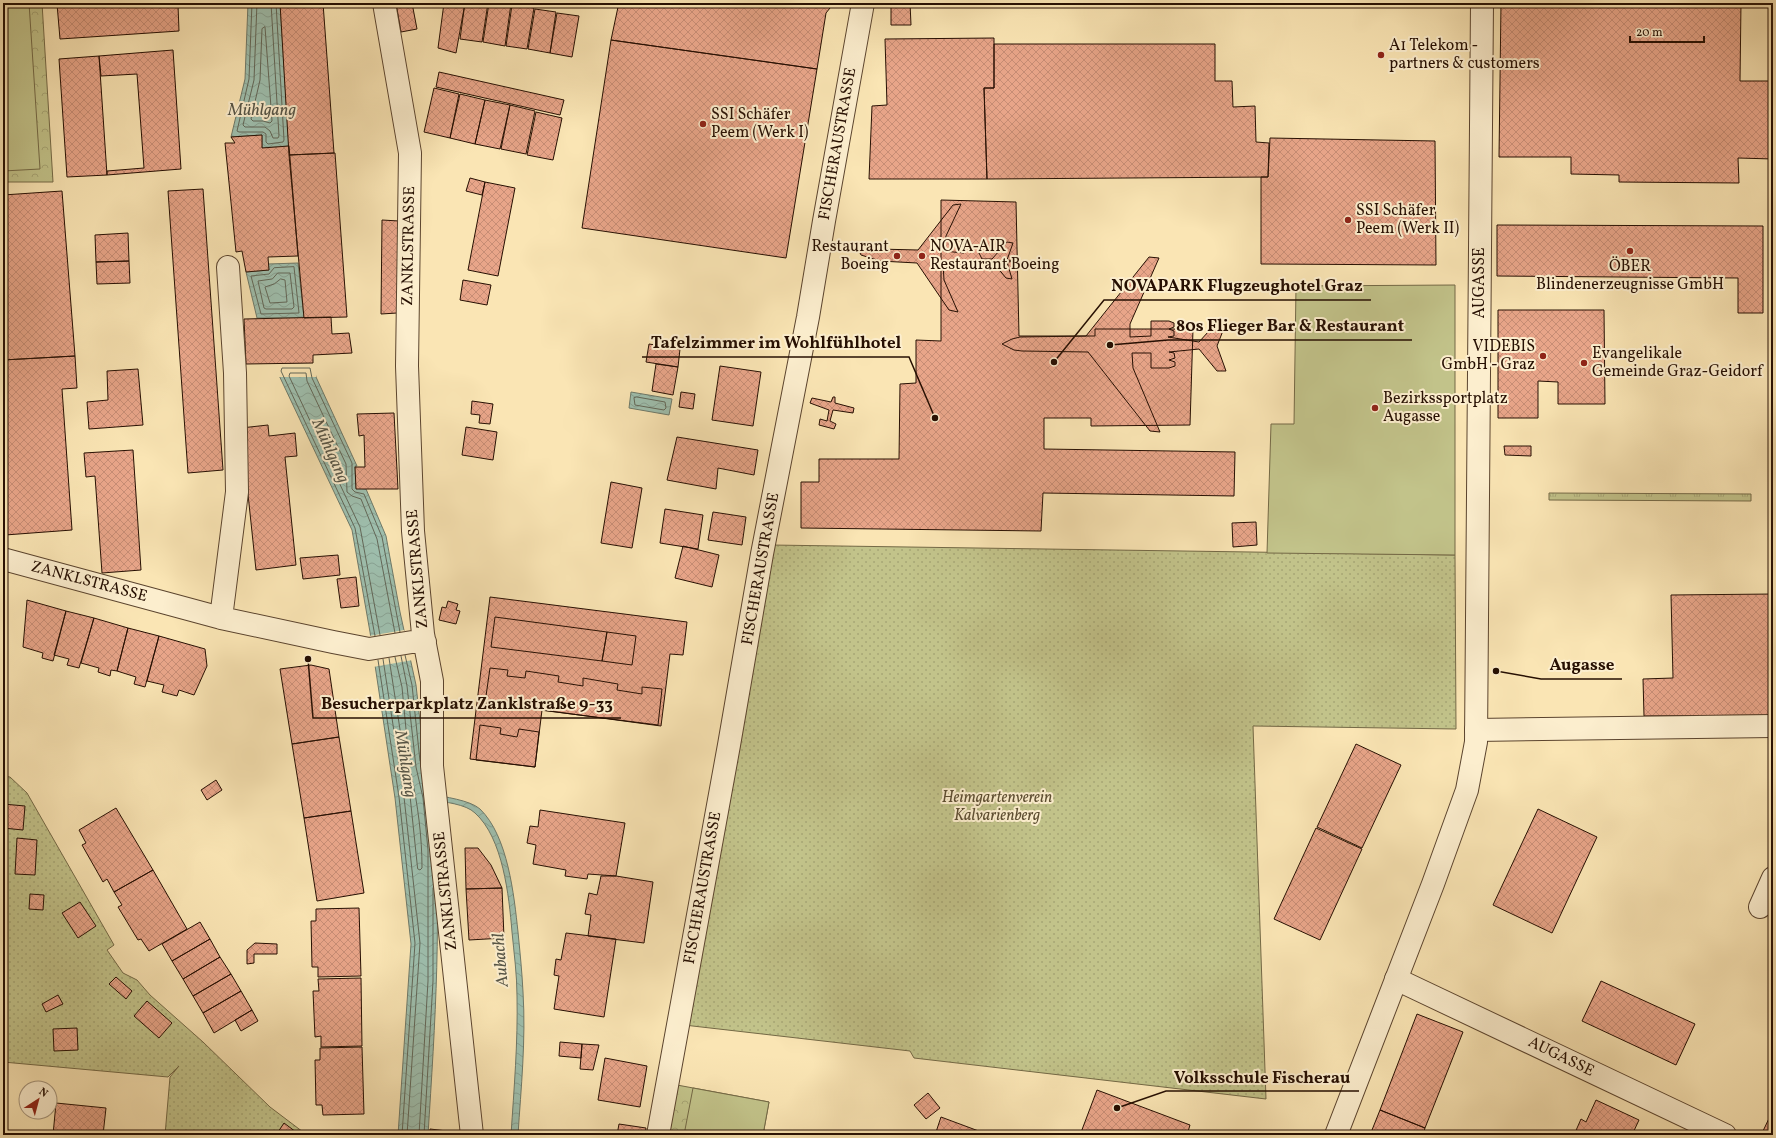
<svg xmlns="http://www.w3.org/2000/svg" width="1776" height="1138" viewBox="0 0 1776 1138" font-family="Vollkorn,serif">
  <defs>
    <pattern id="grass-tufts" width="24" height="20" patternUnits="userSpaceOnUse"><rect width="24" height="20" fill="#c2c38a"/><path d="M3 7l-1-3M5 7V3M7 7l1-3M15 17l-1-3M17 17v-4M19 17l1-3" fill="none" stroke="#a7a675"/></pattern>
    <pattern id="park-crowns" width="20" height="18" patternUnits="userSpaceOnUse"><rect width="20" height="18" fill="#c2c38a"/><path d="M2 6a3 3 0 1 1 6 0M12 15a3 3 0 1 1 6 0" fill="none" stroke="#a7a675"/></pattern>
    <pattern id="garden-dots" width="8" height="8" patternUnits="userSpaceOnUse"><rect width="8" height="8" fill="#c2c38a"/><path d="M2 2h.1M6 6h.1" fill="none" stroke="#a7a675" stroke-width="1.8" stroke-linecap="round"/></pattern>
    <pattern id="water-waves" width="16" height="10" patternUnits="userSpaceOnUse"><rect width="16" height="10" fill="#9ebfae"/><path d="M0 5q4-4 8 0t8 0" fill="none" stroke="#88a394"/></pattern>
    <pattern id="building-cross-hatch" width="8" height="8" patternUnits="userSpaceOnUse"><rect width="8" height="8" fill="#e8a589"/><path d="M0 0l8 8M0 8l8-8" fill="none" stroke="#c78d75"/></pattern>
  </defs>
  <rect width="100%" height="100%" fill="#fae5b4"/>
  <filter id="stains"><feTurbulence type="fractalNoise" baseFrequency=".005" numOctaves="4"/><feColorMatrix values="0 0 0 0 .2 0 0 0 0 .09 0 0 0 0 .02 0 0 0 .5 -.17"/></filter>
  <radialGradient id="worn" r=".72"><stop offset=".6" stop-color="#630" stop-opacity="0"/><stop offset="1" stop-color="#630" stop-opacity=".3"/></radialGradient>
  <!-- grass -->
  <path fill="url(#grass-tufts)" stroke="#746946" d="M1549 493 1751 494V501L1549 500Z"/>
  <!-- park -->
  <path fill="url(#park-crowns)" stroke="#746946" d="M3 3H42L53 182H3Z
    M677 1085 769 1102 763 1135H667Z"/>
  <!-- garden -->
  <path fill="url(#garden-dots)" stroke="#746946" d="M771 545 1455 555 1456 729 1253 726 1266 1099 914 1058 910 1051 684 1025Z
    M3 776 10 777 27 793 114 945 107 950 123 973 137 980 150 995 203 1042 270 1107 307 1135H165L170 1077 179 1066 168 1077 3 1062Z"/>
  <!-- pitch -->
  <path fill="#c2c38a" stroke="#746946" d="M3 3H29L40 169 3 171Z
    M1455 285V555L1267 553 1271 424H1294L1296 286Z
    M693 1088 769 1102 763 1135H684Z"/>
  <!-- water -->
  <path fill="url(#water-waves)" stroke="#6e7969" d="M248 3H280L289 146 262 148V135L231 137 245 79Z
    M298 263 304 318H257L246 272 269 270 268 264Z
    M291 363H313L316 377 357 466H355L356 488 366 489 386 536 400 612 416 685 425 766 431 794C444 797 470 800 480 809 508 836 514 895 518 932 520 952 522 972 523 992 526 1040 521 1088 518 1135H511C514 1089 518 1042 517 996 517 975 514 953 512 932 509 896 503 838 475 813 466 804 444 802 432 800 443 911 435 1024 428 1135H398L411 944 395 798 370 632 352 530 276 369Z
    M631 392 672 399 669 415 629 408Z"/>
  <!-- pier -->
  <path fill="#fae5b4" d="M313 361 315 362 317 371 316 377H278L272 364 313 363Z
    M404 630 407 634 413 660 373 667 369 636Z"/>
  <g fill="none" stroke-linecap="round" stroke-linejoin="round">
    <!-- shore -->
    <path stroke="#626758" stroke-width="1" d="M252 3 249 79 237 131 239 132H263L266 134V142L268 144 283 142 284 140 276 3
      M257 3 254 80 243 125 245 127H265L270 131 273 138H278L279 136 271 3
      M265 27 272 121 270 123 263 121H253L251 119 260 80 262 29Z
      M294 267 299 313 261 314 251 276 269 274 274 268Z
      M278 273H290L294 307 292 309H266L264 308 258 281 272 279Z
      M281 279 285 280 287 302 270 303 265 287 274 284Z
      M637 397 665 402 666 408 664 410 635 405 634 398Z
      M380 635 360 527 289 376 290 373H306L307 381 346 464 347 492 352 496 361 499 377 539 395 633
      M375 636 355 528 281 371 282 368H310L312 378 352 463V489L355 492 364 494 382 537 400 632
      M405 655 412 685 420 761
      M401 656 407 686 416 767 423 798 428 850V981L419 1135
      M389 658 405 762 407 763 409 761 402 687 395 657
      M383 659 404 797 420 943 407 1135
      M378 660 399 797 415 943 402 1135
      M408 773 411 774C418 805 422 837 422 868L420 870 418 869Z
      M424 1135 433 981V888"/>
  </g>
  <!-- building -->
  <path fill="url(#building-cross-hatch)" stroke="#260f02" d="M280 3H323L334 153 289 155Z
    M396 3H412L417 29 401 32Z
    M444 3H465L456 53 438 48Z
    M465 3H488L482 42 460 39Z
    M489 3 511 4 505 46 483 42Z
    M625 3H834L826 13 817 69 611 40 618 7 623 5Z
    M891 3H910L911 25H891Z
    M1501 3H1741L1740 81H1773V159L1738 158 1739 183 1619 182V175L1571 174V157H1499Z
    M57 4 178 5 179 31 60 39Z
    M512 5 534 8 527 49 506 46Z
    M535 9 556 12 550 53 528 49Z
    M557 13 579 16 572 57 550 53Z
    M994 38V88H984L987 179H869L872 106 887 105 885 39Z
    M611 40 817 69 786 258 582 228Z
    M994 44H1215V81H1232L1233 107 1255 106 1256 142 1269 143 1268 177 987 179 984 88H994Z
    M173 50 181 169 107 175V171L144 168 137 74 101 76 99 56Z
    M99 56 107 175 67 177 59 59Z
    M439 72 564 100 560 115 436 87Z
    M434 88 459 94 450 138 424 132Z
    M460 94 485 100 475 144 450 138Z
    M485 100 510 105 500 149 475 144Z
    M510 105 535 111 526 154 501 149Z
    M536 112 562 118 553 160 527 155Z
    M262 135V148L289 146 298 256 268 257 269 270 246 272 242 251 236 252 225 143H235L231 137Z
    M1270 138 1435 141 1436 265 1261 264V177H1268Z
    M335 153 347 317 304 318 289 155Z
    M470 178 485 182 482 195 466 191Z
    M485 182 515 188 498 276 468 270Z
    M203 189 223 470 188 473 168 191Z
    M62 191 75 356 3 360V195Z
    M941 200 1016 202 1019 336H1095V329H1193L1190 425 1091 426V418H1044V449L1235 452 1234 496 1043 493 1041 531 801 528V482H819V459H899L900 384 916 383V340L941 341Z
    M961 204 946 236 943 251 964 253V251H961V247H976L981 249V251H978L982 259H992L1007 242 1013 243 1007 260 1017 261 1007 262 1012 279 1006 278 992 261 980 263 978 265 980 268 975 269H960V265L965 266V264L943 263 944 280 958 312 949 310 917 263 880 261 861 255 860 253 868 250 878 249 918 250 953 205Z
    M382 220 399 221 397 313 381 314Z
    M1497 225 1763 226V313H1738V278L1497 276Z
    M128 233 129 261 96 262 95 235Z
    M1149 257 1159 258 1130 324V337L1151 336V321H1169L1174 323V327L1169 329 1174 331V336L1168 337 1199 342 1217 322 1226 323 1217 346 1226 371H1217L1199 349 1169 352 1174 353 1175 358 1169 360 1175 362V366L1169 368H1151V353H1132L1133 368 1160 432 1150 431 1088 352 1022 351 1014 350 1002 344 1012 339 1020 337 1086 336Z
    M129 261 130 283 97 284 96 262Z
    M463 280 491 285 487 305 460 300Z
    M1498 310H1604L1605 404H1558V382L1538 381V418H1498Z
    M331 317 332 334 349 333 352 353 313 355V363L246 364 244 319Z
    M649 344 680 349 678 367 646 362Z
    M75 356 77 388 62 389 72 530 5 535 3 510V360Z
    M656 364 678 367 673 395 652 391Z
    M720 366 761 372 753 426 712 420Z
    M138 369 143 425 89 429 87 402 108 400 107 371Z
    M681 392 695 394 693 409 679 407Z
    M833 397H835V403L854 408 853 413 833 410 830 421 836 424 834 429 819 425 820 419 827 421 829 410 810 403 812 398 831 402Z
    M472 401 493 404 490 424 479 423 480 415 471 414Z
    M394 413 398 489H356L355 467H365L364 435 359 436 357 414Z
    M268 425 269 436 295 433 297 456 285 457 296 565 256 570 241 428Z
    M466 427 497 432 493 460 462 455Z
    M677 437 758 450 754 475 718 468 716 489 667 480Z
    M1504 446H1531V456L1505 455Z
    M133 450 141 570 102 573 95 476 86 477 84 453Z
    M611 482 642 488 632 548 601 543Z
    M665 509 703 515 698 549 660 543Z
    M713 512 746 517 742 545 708 540Z
    M1256 522 1257 545 1233 547 1232 523Z
    M683 546 719 555 712 587 675 578Z
    M338 555 340 575 303 579 300 558Z
    M356 577 359 606 341 608 337 579Z
    M1773 594V715L1644 716 1643 679 1673 678 1671 595Z
    M490 597 687 622 683 655 670 654 661 726 542 710 535 767 470 759Z
    M27 600 66 611 53 661 42 658 43 653 23 647Z
    M448 601 458 604 456 610 460 611 456 624 439 620 442 607 446 608Z
    M66 611 94 618 79 668 67 665 69 659 54 655Z
    M495 617 607 632 602 661 491 647Z
    M94 618 128 628 117 671 111 670 110 676 98 672 99 668 81 663Z
    M128 628 159 636 145 687 134 684 136 677 117 671Z
    M607 632 636 636 632 665 602 661Z
    M159 636 205 649 207 666 194 695 179 690 177 696 162 692 164 685 147 681Z
    M311 665 329 669 339 737 292 744 280 669Z
    M490 668 508 670 507 676 525 678 526 671 559 676 558 682 583 686V678L618 684 617 690 642 694V687L662 689 658 725 485 703Z
    M480 725 501 728 500 734 517 737 519 729 539 732 535 767 476 760Z
    M339 737 351 811 304 818 292 744Z
    M1356 744 1401 765 1362 848 1317 827Z
    M216 780 222 790 207 800 201 790Z
    M3 804 25 806 23 830 3 828Z
    M116 808 153 870 114 892 107 879 103 882 82 845 86 843 79 830Z
    M1538 809 1597 837 1552 933 1493 905Z
    M540 810 625 823 616 876 588 874 587 879 565 876 566 870 533 864 536 845 527 843 530 826 538 827Z
    M351 811 364 893 317 901 304 818Z
    M1316 828 1362 849 1320 940 1274 919Z
    M17 838 37 840 35 875 15 874Z
    M465 848H478L491 865 502 888 466 889Z
    M153 870 187 929 149 951 141 939 138 940 118 907 122 905 114 892Z
    M601 876H616L653 882 644 943 588 936 591 915 585 914 589 893 597 895Z
    M502 888 504 938 469 940 466 889Z
    M30 894 44 895 43 910 29 909Z
    M80 902 96 926 78 938 62 913Z
    M359 908 361 976 318 977V967H312L311 921H316V909Z
    M200 922 210 939 172 961 162 944Z
    M566 933 616 939 604 1017 554 1009 559 976 554 975 556 959 561 960Z
    M210 939 220 957 183 979 172 961Z
    M255 943 277 944V954H254V963L247 964V950Z
    M220 957 231 974 193 996 183 979Z
    M231 974 241 991 203 1013 193 996Z
    M116 977 132 991 126 999 109 984Z
    M361 978 362 1046 321 1047V1036L315 1037 313 991H319L318 979Z
    M1601 981 1695 1024 1676 1065 1582 1021Z
    M241 991 252 1010 214 1033 203 1013Z
    M58 995 63 1004 46 1012 42 1004Z
    M147 1001 172 1023 159 1038 134 1016Z
    M252 1010 258 1021 241 1031 235 1020Z
    M1417 1014 1463 1032 1425 1128 1380 1110Z
    M77 1028 78 1050 54 1051 53 1029Z
    M560 1042 582 1044 581 1058 559 1056Z
    M582 1044 599 1045 593 1070 580 1069Z
    M362 1047 364 1114 323 1115 322 1105H316L315 1060H320V1048Z
    M605 1058 647 1066 640 1107 598 1100Z
    M1097 1090 1190 1125 1187 1135H1080Z
    M928 1093 940 1108 926 1119 914 1105Z
    M1596 1100 1639 1120 1632 1135H1574L1581 1119 1586 1122Z
    M56 1103 106 1108 103 1135H53Z
    M1380 1110 1425 1128 1423 1135H1370Z
    M1773 1110V1135H1772L1763 1131Z
    M941 1117 984 1133V1135H935Z
    M284 1123 300 1135H276Z
    M619 1124 646 1128 645 1135H617Z
    M430 1129 447 1131V1135H430Z"/>
  <g fill="none" stroke-linecap="round" stroke-linejoin="round">
    <defs>
      <path id="minor" d="M384 3 410 153 407 366 413 531 423 634 432 681V766L472 1135
        M3 559 221 618 333 642 369 649 412 642H425
        M221 618 237 492 235 373 228 267
        M1476 730 1773 726
        M1760 907 1773 878
        M1396 979 1725 1135
        M658 1135 729 745 762 554 808 317 824 221 863 3"/>
      <path id="tertiary" d="M1336 1135 1433 884 1467 790 1476 742 1482 3"/>
    </defs>
    <!-- minor casing -->
    <use href="#minor" stroke="#5b442e" stroke-width="24"/>
    <!-- tertiary casing -->
    <use href="#tertiary" stroke="#5b442e" stroke-width="24"/>
    <!-- minor -->
    <use href="#minor" stroke="#fceece" stroke-width="22"/>
    <!-- tertiary -->
    <use href="#tertiary" stroke="#fceece" stroke-width="22"/>
  </g>
  <!-- markers -->
  <g fill="#8f2418" stroke="#fceece" stroke-width="1.5">
    <circle cx="1381" cy="55" r="4"/>
    <circle cx="703" cy="124" r="4"/>
    <circle cx="1348" cy="220" r="4"/>
    <circle cx="1630" cy="251" r="4"/>
    <circle cx="897" cy="256" r="4"/>
    <circle cx="922" cy="256" r="4"/>
    <circle cx="1543" cy="356" r="4"/>
    <circle cx="1584" cy="363" r="4"/>
    <circle cx="1375" cy="408" r="4"/>
  </g>
  <g text-anchor="middle" dominant-baseline="central" stroke-width="4" stroke-linejoin="round" paint-order="stroke">
    <!-- poi labels -->
    <g font-size="16" fill="#260f02" stroke="#fceece" text-anchor="start">
      <text x="1389" y="46">A1 Telekom -<tspan x="1389" dy="18">partners &amp; customers</tspan></text>
      <text x="711" y="115">SSI Schäfer<tspan x="711" dy="18">Peem (Werk I)</tspan></text>
      <text x="1356" y="211">SSI Schäfer<tspan x="1356" dy="18">Peem (Werk II)</tspan></text>
      <text x="889" y="247" text-anchor="end">Restaurant<tspan x="889" dy="18">Boeing</tspan></text>
      <text x="930" y="247">NOVA-AIR<tspan x="930" dy="18">Restaurant Boeing</tspan></text>
      <text x="1630" y="267" text-anchor="middle">ÖBER<tspan x="1630" dy="18">Blindenerzeugnisse GmbH</tspan></text>
      <text x="1535" y="347" text-anchor="end">VIDEBIS<tspan x="1535" dy="18">GmbH - Graz</tspan></text>
      <text x="1592" y="354">Evangelikale<tspan x="1592" dy="18">Gemeinde Graz-Geidorf</tspan></text>
      <text x="1383" y="399">Bezirkssportplatz<tspan x="1383" dy="18">Augasse</tspan></text>
    </g>
    <!-- street labels -->
    <g font-size="16" fill="#260f02" stroke="#fceece">
      <text transform="translate(838 144) rotate(-80)">FISCHERAUSTRASSE</text>
      <text transform="translate(409 246) rotate(-89)">ZANKLSTRASSE</text>
      <text transform="translate(1480 283) rotate(-90)">AUGASSE</text>
      <text transform="translate(418 569) rotate(-95)">ZANKLSTRASSE</text>
      <text transform="translate(761 569) rotate(-80)">FISCHERAUSTRASSE</text>
      <text transform="translate(89 582) rotate(15)">ZANKLSTRASSE</text>
      <text transform="translate(703 888) rotate(-80)">FISCHERAUSTRASSE</text>
      <text transform="translate(446 891) rotate(-96)">ZANKLSTRASSE</text>
      <text transform="translate(1561 1057) rotate(26)">AUGASSE</text>
    </g>
    <!-- park labels -->
    <g font-size="16" font-style="italic" fill="#5d4e32" stroke="#fceece">
      <text x="997" y="798">Heimgartenverein<tspan x="997" dy="18">Kalvarienberg</tspan></text>
    </g>
    <!-- water labels -->
    <g font-size="17" font-style="italic" fill="#565547" stroke="#fceece">
      <text x="262" y="110">Mühlgang</text>
      <text transform="translate(330 451) rotate(66)">Mühlgang</text>
      <text transform="translate(405 764) rotate(81)">Mühlgang</text>
      <text transform="translate(501 960) rotate(-95)">Aubachl</text>
    </g>
  </g>
  <!-- callouts -->
  <path fill="none" stroke="#260f02" stroke-width="1.5" d="M1054 362L1104 300H1371M1110 345L1168 340H1412M935 418L909 357H642M1496 671L1541 679H1622M308 659L313 718H621M1117 1108L1166 1091H1359"/>
  <g fill="#260f02" stroke="#fceece" stroke-width="1.5">
    <circle cx="1054" cy="362" r="4"/>
    <circle cx="1110" cy="345" r="4"/>
    <circle cx="935" cy="418" r="4"/>
    <circle cx="1496" cy="671" r="4"/>
    <circle cx="308" cy="659" r="4"/>
    <circle cx="1117" cy="1108" r="4"/>
  </g>
  <g font-size="17" text-anchor="middle" font-weight="bold" fill="#260f02" stroke="#fceece" stroke-width="4" stroke-linejoin="round" paint-order="stroke">
    <text x="1237" y="291">NOVAPARK Flugzeughotel Graz</text>
    <text x="1290" y="331">80s Flieger Bar &amp; Restaurant</text>
    <text x="776" y="348">Tafelzimmer im Wohlfühlhotel</text>
    <text x="1582" y="670">Augasse</text>
    <text x="467" y="709">Besucherparkplatz Zanklstraße 9-33</text>
    <text x="1262" y="1083">Volksschule Fischerau</text>
  </g>
  <!-- margin -->
  <rect width="1776" height="1138" fill="none" stroke="#fae5b4" stroke-width="16"/>
  <rect x="4" y="4" width="1768" height="1130" fill="none" stroke="#260f02" stroke-width="2"/>
  <rect x="8" y="8" width="1760" height="1122" fill="none" stroke="#260f02"/>
  <!-- north arrow -->
  <g transform="translate(38 1100) rotate(36)"><circle r="19" fill="#fceece" stroke="#a6957c"/>
  <path d="M0-3L7 15L0 10L-7 15Z" fill="#8f2418"/>
  <text y="-6" font-size="11" font-weight="bold" text-anchor="middle" fill="#260f02">N</text>
  </g>
  <!-- scale -->
  <path d="M1630 36v6h74v-6" fill="none" stroke="#260f02" stroke-width="2"/>
  <text x="1636" y="36" font-size="12" fill="#260f02" stroke="#fceece" stroke-width="3" paint-order="stroke">20 m</text>
  <rect width="100%" height="100%" filter="url(#stains)"/>
  <rect width="100%" height="100%" fill="url(#worn)"/>
</svg>
